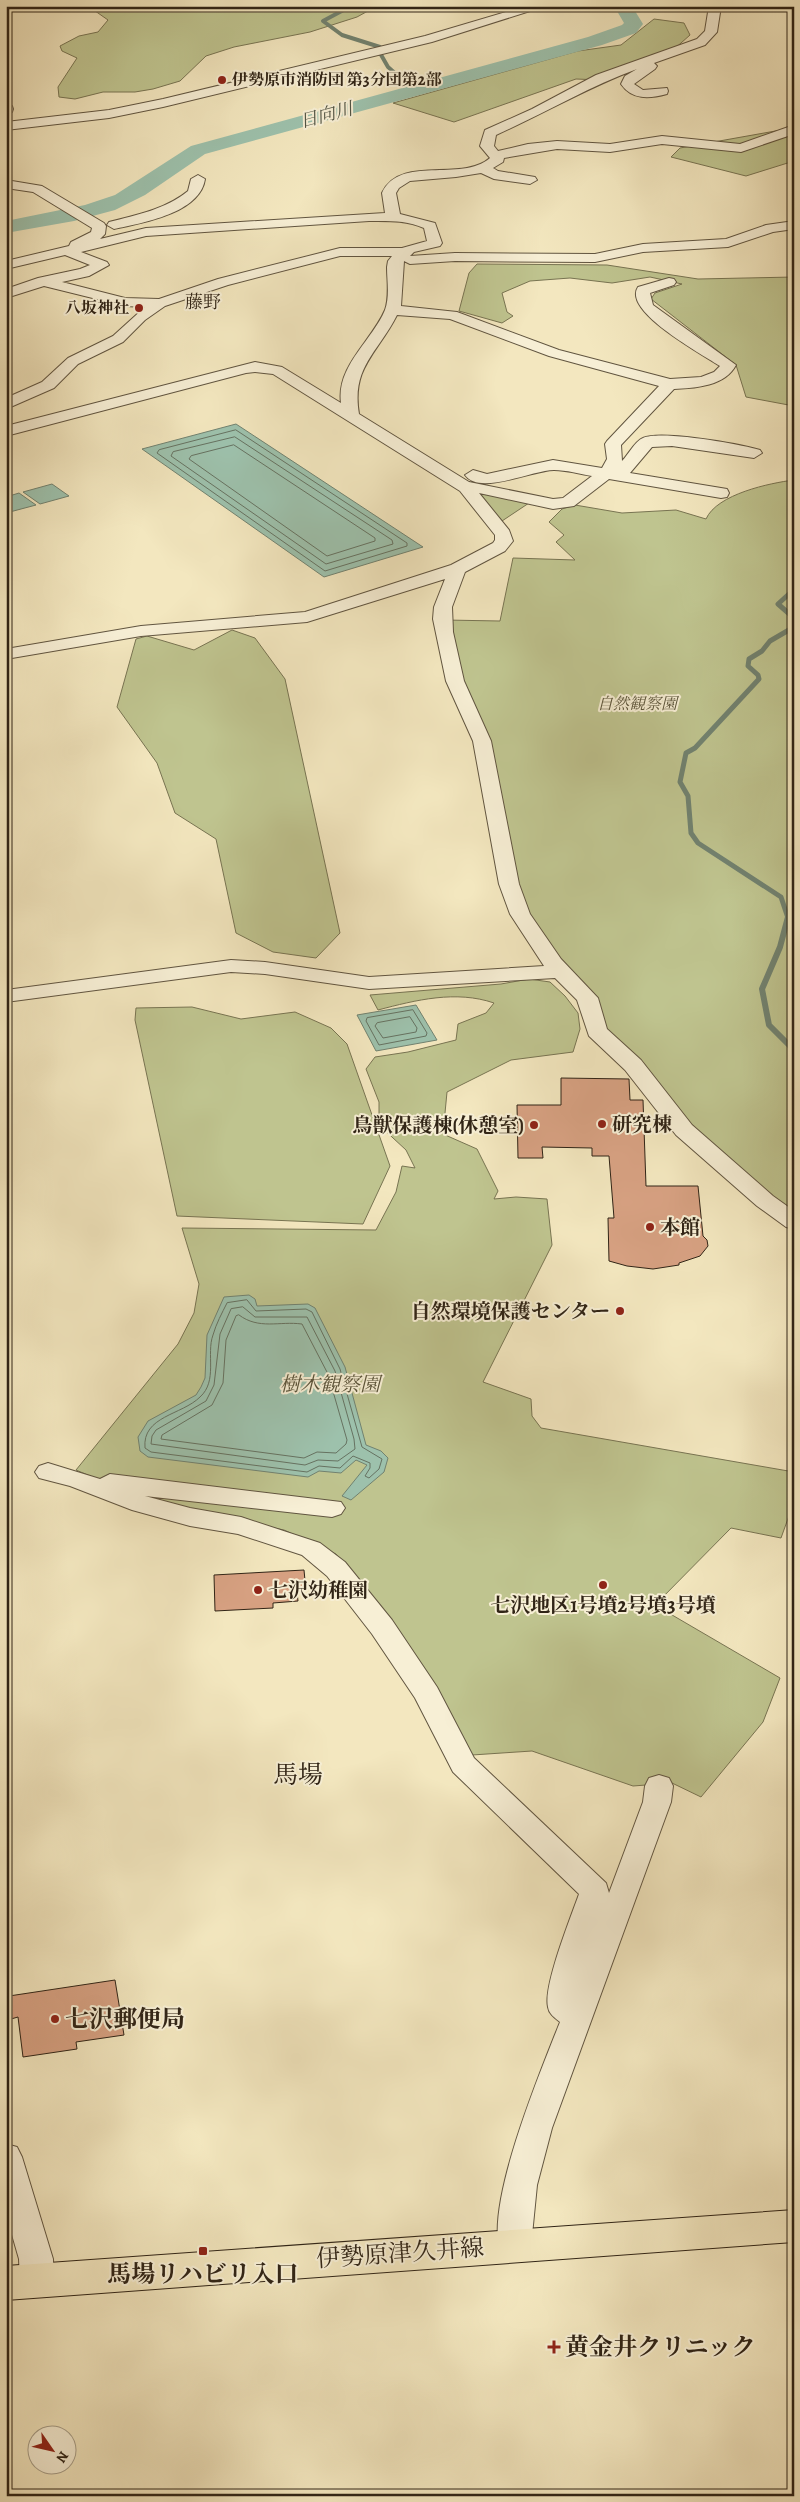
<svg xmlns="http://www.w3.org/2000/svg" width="800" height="2502" viewBox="0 0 800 2502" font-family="Alegreya,'Noto Serif JP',serif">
  <rect width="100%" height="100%" fill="#f3e7bf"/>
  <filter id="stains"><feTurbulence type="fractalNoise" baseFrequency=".004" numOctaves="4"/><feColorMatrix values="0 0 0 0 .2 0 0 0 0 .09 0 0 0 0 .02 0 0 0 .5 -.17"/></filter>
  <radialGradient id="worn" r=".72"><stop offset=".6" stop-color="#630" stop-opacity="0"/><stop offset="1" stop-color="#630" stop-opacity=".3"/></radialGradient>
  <!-- green -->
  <path fill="#bfc48f" stroke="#787452" d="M88 6H377L357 17 310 32 234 47 206 56 180 81 153 89 135 92H103L75 99 59 97 58 87 77 58 62 51 60 46 79 36 98 32 108 20Z
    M654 19 684 23 690 35 663 59 601 80 576 79 454 122 393 103 578 51 621 45Z
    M794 125V161L746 176 671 157 680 148 781 130Z
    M477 264 607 265 698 279 794 277V406L746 397 736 365 651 299 655 293 682 284 650 277 612 283 570 278 530 281 502 293 507 312 513 316 502 323 459 311 469 273Z
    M794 480V1218L685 1127 601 1029 553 960 523 911 457 676 445 620 500 621 513 558 575 560 556 542 564 535 549 522 562 509 575 505 622 513 676 510 706 519C717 494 770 483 794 480Z
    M476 490 532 501 502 521Z
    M232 630 255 638 285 679 340 933 316 958 273 952 236 933 216 839 175 813 157 763 117 707 136 639 147 636 194 650Z
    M529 979 550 982 565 996 578 1013 580 1029 573 1052 511 1060 447 1092 443 1134 477 1149 498 1191 494 1199 516 1197 547 1199 552 1245 483 1382 531 1399 532 1416 541 1428 794 1472V1502L781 1538 731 1528 655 1605 780 1678 763 1722 701 1797 672 1783 633 1786 532 1751 472 1755 388 1620 336 1554 284 1530 151 1502 76 1470 178 1344 194 1313 199 1284 182 1228 376 1230 396 1192 402 1166 415 1168 406 1150 379 1125V1102L366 1069 375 1057 408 1052 456 1040 458 1024 486 1013 494 1003C456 990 416 1000 378 1010L370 995 501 984Z
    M192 1007 241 1019 295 1012 331 1028 347 1044 390 1166 363 1224 177 1216 135 1020 136 1008Z"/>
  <!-- water -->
  <path fill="#9dc1ac" stroke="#718270" d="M236 424 423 547 324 577 142 449Z
    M52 484 69 496 40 504 23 492Z
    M19 493 36 505 6 513V497Z
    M416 1005 437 1040 376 1051 357 1015Z
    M249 1295 255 1299 257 1306 308 1304 315 1308 345 1367 366 1445 381 1451 388 1458 384 1472 351 1500 342 1496 367 1465 356 1460 341 1473 319 1471 308 1477 148 1457 140 1451 138 1437 148 1421 196 1395 201 1387 205 1378 207 1335 224 1297Z"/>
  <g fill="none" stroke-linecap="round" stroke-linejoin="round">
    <!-- shore -->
    <path stroke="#667261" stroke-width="1" d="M236 430 407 543V546L325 571 157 453 159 450Z
      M235 437 392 540 393 544 326 564 171 456 173 452Z
      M234 445 375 538V541L327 556 189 459 191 456Z
      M413 1010 427 1033 426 1036 379 1045 366 1021 367 1018Z
      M410 1017 417 1028 416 1032 383 1038 375 1026 377 1023Z
      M247 1300 256 1311 306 1309 312 1312 340 1369 362 1447 382 1459 379 1469 369 1478 365 1476 370 1468V1463L353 1456 340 1468 319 1466 307 1472 151 1452 145 1448C142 1416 182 1415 200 1397 218 1381 206 1354 213 1335 216 1324 222 1313 227 1303Z
      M243 1307 255 1317H307L335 1371 354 1439 355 1449 338 1461 318 1460 305 1465 151 1444 152 1436 156 1430 206 1401 214 1385 220 1334 231 1309Z
      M239 1315C259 1330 279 1321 302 1324L328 1374 347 1440 346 1444 336 1453 317 1452 304 1458 161 1439 162 1435 212 1405 223 1383 226 1340 236 1316Z"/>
    <!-- stream-far2 -->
    <path stroke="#718270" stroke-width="4" d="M351 6 323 21 342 35 380 47
      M380 53 388 67 414 90"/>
    <!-- stream-far1 -->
    <path stroke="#718270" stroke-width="5" d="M794 594H789L778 604 794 618
      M788 918 781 897 698 843 691 833 688 796 680 782 686 753 695 748 759 679 758 675 748 666 749 659 762 651 770 641 794 627"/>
    <!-- stream -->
    <path stroke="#718270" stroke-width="6" d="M788 917 780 947 762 989 769 1025 794 1050"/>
    <!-- river -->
    <path fill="#9dc1ac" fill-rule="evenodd" d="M619 6H637L635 11 643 24 636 33 602 45 205 154 145 195 115 210 74 221 6 233V221L85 205 115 195 191 146 588 37 622 25 624 23 617 11Z"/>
  </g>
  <!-- building -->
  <path fill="#d7a182" stroke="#302416" d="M561 1078 629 1079 630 1100H643L646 1186H698L703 1236 707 1240 708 1246 700 1256 679 1263V1265L653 1269 627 1266 609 1261 608 1218H614L609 1156H592V1148L542 1147 543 1158H518L517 1105H561Z
    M304 1570 306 1591 297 1592 298 1601 273 1603V1608L215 1611 214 1575Z
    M115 1980 124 2035 76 2042 77 2049 23 2057 18 2017 11 2019 9 1996Z"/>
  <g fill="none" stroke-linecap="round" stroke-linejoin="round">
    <defs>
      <path id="minor" d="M526 6H546L432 42 163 107 109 118 6 130V122L109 110 163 99 425 36Z
        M709 6H721L717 32 705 45 654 63 657 66 655 69 634 84 643 90 667 88 668 91 667 94C649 99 632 100 621 84L625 76 637 69C588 87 543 114 496 135L494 146 498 151 528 144 557 141 610 144 662 136 740 144 794 125V134L741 152 662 144 610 152 557 149 504 158 503 162 493 168 498 171 535 177 537 180 530 184 494 179 481 173 456 177 410 181 399 188 396 193 400 214 435 223 442 243 440 246 414 252 410 256 455 253 595 254 643 244 726 239 766 225 794 221V229L773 232 728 247 643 252 595 262 455 261 410 264 404 261 401 306 457 312 559 350 670 379 701 377 714 372 720 366C702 354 622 311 638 287L669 278 674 279 676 282 674 285 650 293 653 305 736 365C725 386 696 388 674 389L621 445 622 461C628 455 635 441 643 438 661 430 739 444 760 450L762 453 754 458 672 446 652 447 630 473 721 488 727 489 729 493 727 497 721 498 609 479 574 506 553 509 479 493 509 530 513 541 505 551 465 572 452 607 453 632 464 681 491 741 519 884 530 914 561 959 598 998 607 1029 641 1060 692 1125 773 1196 794 1211V1229L786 1227 757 1206 676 1135 625 1070 589 1036 577 1000 555 978 369 989 265 974 231 972 6 1002V990L231 960 265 962 369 977 544 966 510 914 499 884 473 741 446 681 433 619 434 607 445 579 307 622 141 636 6 659V649L141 626 305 612 451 565 493 543 495 540V535L460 491 273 374 255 372 246 373 6 436V426L255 362 282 367 341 403C336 366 372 341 385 310 390 296 387 281 387 267L388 261 392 256H340L228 285 165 306 145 320 123 342 78 364 54 388 6 409V398L42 382 68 358 113 336 145 307 125 306 44 286 6 298V289L38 278 80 269 90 265 65 255 6 269V261L69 246 71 242 91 232 92 228 33 192 6 188V180L42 186 104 223 106 226 105 234 100 239 146 228 385 213 382 193C400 154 461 183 490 158L480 146 485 130 532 109 596 75 697 39 705 31ZM369 221C388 221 406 220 424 228L427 241 402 248H340L218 279 159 299 125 298 62 282 89 276 109 265 107 262 81 252 146 236ZM397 315 450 319 549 356 659 386 607 441 605 444 607 459 602 468 553 460 487 474 473 470 465 475C479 496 533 470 554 470 566 470 580 474 592 476L563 498 553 499 469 482 359 414C351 367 378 353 397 315Z
        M6 105 12 106 13 109 12 112 6 113Z
        M198 175 205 179C200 213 143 223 114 229L107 225 109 222C137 215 166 209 188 191L191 179Z
        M48 1463 100 1479 110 1474 341 1502 345 1508 341 1514 332 1517 145 1496 190 1508 241 1517 320 1543 345 1562 392 1620 437 1687 474 1758 606 1883 609 1893 643 1802 645 1786 649 1778 659 1775 669 1778 673 1786 671 1802 552 2128 537 2185 531 2245 526 2255 514 2259 502 2255C481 2212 542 2068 560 2022 555 2018 549 2014 548 2007 543 1986 571 1917 579 1894L453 1772 415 1698 372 1634 327 1576 302 1555 238 1534 190 1526 132 1510 70 1486 39 1478 35 1472 39 1466Z
        M6 2144 17 2147 22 2157 53 2259 54 2281 49 2291 37 2296 25 2291 20 2281 19 2259 6 2214Z"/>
      <path id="major" d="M794 2210V2242L6 2300V2266Z"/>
    </defs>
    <!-- minor casing -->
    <use href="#minor" stroke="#615540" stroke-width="2"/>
    <!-- major casing -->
    <use href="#major" stroke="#302416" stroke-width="2"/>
    <!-- minor -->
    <use href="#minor" fill="#f7efd5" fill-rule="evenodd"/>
    <!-- major -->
    <use href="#major" fill="#f3e7bf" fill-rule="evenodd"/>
  </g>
  <!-- markers -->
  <g fill="#8f2418" stroke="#f7efd5" stroke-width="2">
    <circle cx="222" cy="80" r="5"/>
    <circle cx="139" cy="308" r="5"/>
    <circle cx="602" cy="1124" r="5"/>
    <circle cx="534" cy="1125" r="5"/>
    <circle cx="650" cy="1227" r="5"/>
    <circle cx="620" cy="1311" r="5"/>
    <circle cx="603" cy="1585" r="5"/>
    <circle cx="258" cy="1590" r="5"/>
    <circle cx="55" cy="2019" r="5"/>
    <rect x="198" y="2246" width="10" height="10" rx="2.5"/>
    <path d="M551.5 2339.5h5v5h5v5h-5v5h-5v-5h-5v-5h5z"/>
  </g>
  <g text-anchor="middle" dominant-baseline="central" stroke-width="4" stroke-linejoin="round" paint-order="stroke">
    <!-- far-poi labels -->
    <g font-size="16" font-weight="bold" fill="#302416" stroke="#f7efd5" text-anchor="start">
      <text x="232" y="80">伊勢原市消防団 第3分団第2部</text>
      <text x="129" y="308" text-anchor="end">八坂神社</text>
    </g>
    <!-- far-park labels -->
    <g font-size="16" font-style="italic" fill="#5b543a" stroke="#f7efd5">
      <text x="637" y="704">自然観察園</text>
    </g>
    <!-- far-water labels -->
    <g font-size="18" font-style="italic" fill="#515343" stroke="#f7efd5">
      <text transform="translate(326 115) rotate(-15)">日向川</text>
    </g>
    <!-- far-neighbourhood labels -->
    <g font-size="18" fill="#302416" stroke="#f7efd5">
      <text x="203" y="302">藤野</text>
    </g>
    <!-- poi labels -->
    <g font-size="20" font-weight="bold" fill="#302416" stroke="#f7efd5" text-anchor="start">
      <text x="612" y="1124">研究棟</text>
      <text x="524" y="1125" text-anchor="end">鳥獣保護棟(休憩室)</text>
      <text x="660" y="1227">本館</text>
      <text x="610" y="1311" text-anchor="end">自然環境保護センター</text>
      <text x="268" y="1590">七沢幼稚園</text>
      <text x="603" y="1605" text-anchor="middle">七沢地区1号墳2号墳3号墳</text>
    </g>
    <!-- park labels -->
    <g font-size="20" font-style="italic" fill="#5b543a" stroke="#f7efd5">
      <text x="330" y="1384">樹木観察園</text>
    </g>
    <!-- near-poi labels -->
    <g font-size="24" font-weight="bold" fill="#302416" stroke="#f7efd5" text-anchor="start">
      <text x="65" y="2019">七沢郵便局</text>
      <text x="203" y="2274" text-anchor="middle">馬場リハビリ入口</text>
      <text x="565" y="2347">黄金井クリニック</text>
    </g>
    <!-- near-street labels -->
    <g font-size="24" fill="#302416" stroke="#f7efd5">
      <text transform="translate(400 2253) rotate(-4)">伊勢原津久井線</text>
    </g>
    <!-- near-neighbourhood labels -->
    <g font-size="25" fill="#302416" stroke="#f7efd5">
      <text x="298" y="1775">馬場</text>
    </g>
  </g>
  <!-- margin -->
  <rect width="800" height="2502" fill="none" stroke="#f3e7bf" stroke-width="25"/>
  <rect x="8" y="8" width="785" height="2487" fill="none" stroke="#302416" stroke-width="2.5"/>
  <rect x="12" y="12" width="775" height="2477" fill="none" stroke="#302416"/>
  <!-- north arrow -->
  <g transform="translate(52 2450) rotate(124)"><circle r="24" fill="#f7efd5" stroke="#a79e89"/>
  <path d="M0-4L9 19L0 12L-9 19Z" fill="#8f2418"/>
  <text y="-8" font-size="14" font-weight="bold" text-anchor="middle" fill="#302416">N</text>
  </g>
  <rect width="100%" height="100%" filter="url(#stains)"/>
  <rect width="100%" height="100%" fill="url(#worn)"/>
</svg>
